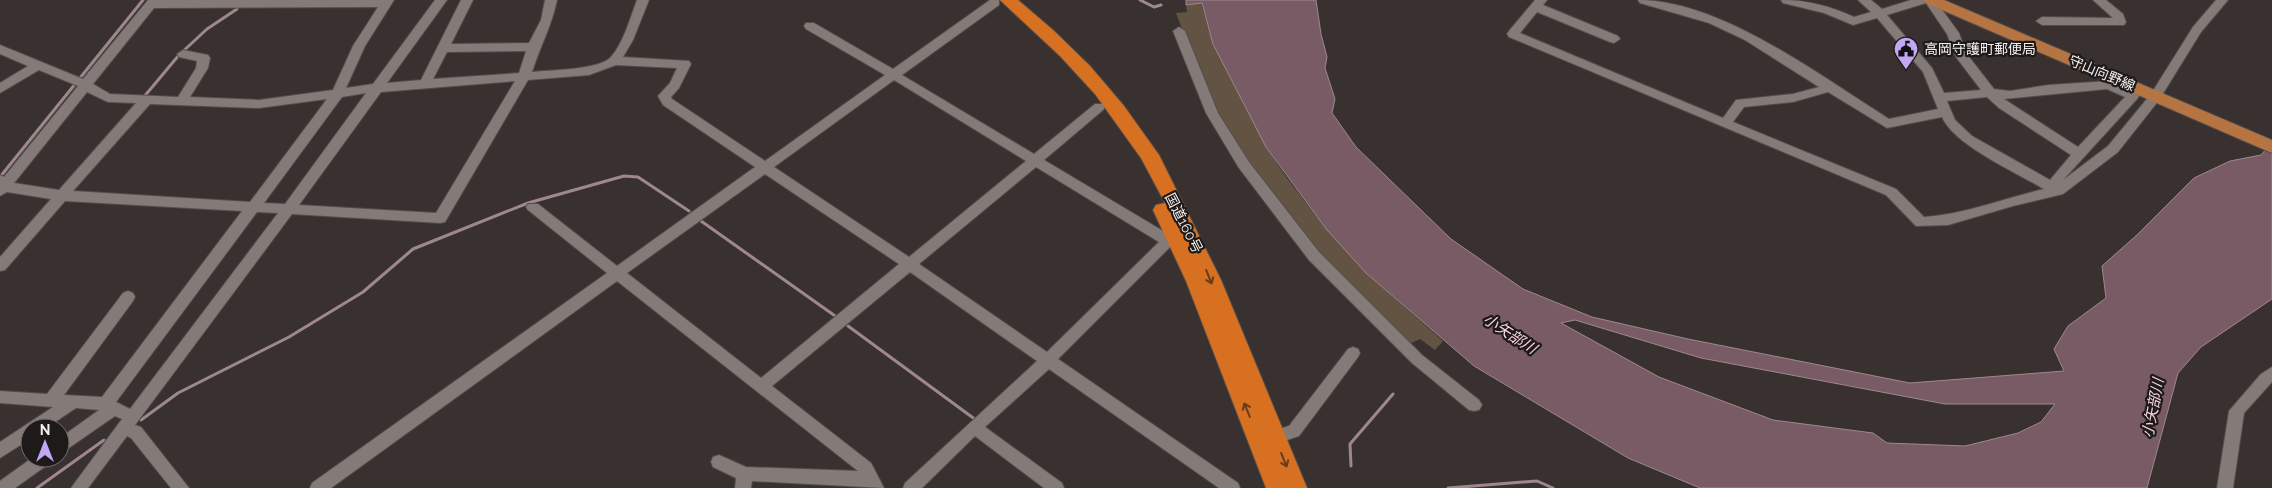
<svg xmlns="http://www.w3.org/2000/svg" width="2272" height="488" viewBox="0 0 2272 488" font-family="Raleway,'Noto Sans JP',sans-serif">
  <rect width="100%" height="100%" fill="#393130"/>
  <!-- green -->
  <path fill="#625342" d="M1201 3 1213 44 1266 147 1284 174 1327 230 1366 273 1443 341 1435 350 1420 339 1407 345 1331 270 1262 184 1220 119 1202 83 1176 13 1187 12 1186 5Z"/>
  <!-- water -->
  <path fill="#795b65" stroke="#9e888e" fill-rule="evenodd" d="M1186 0H1316L1321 34 1327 57 1325 68 1335 99 1332 113 1356 147 1451 239 1523 289 1592 317 1688 339 1910 383 2064 371 2054 349 2068 326 2106 298 2102 266 2138 234 2194 178 2230 161 2261 155 2272 142V299L2201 347 2178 373 2147 488H1700L1628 458 1474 366 1366 273 1327 230 1266 147 1213 44 1202 3 1186 5ZM1575 320 1701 358 1945 404H2055L2041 422 2018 433 1965 446 1887 443 1873 433 1773 420 1659 377 1561 323Z"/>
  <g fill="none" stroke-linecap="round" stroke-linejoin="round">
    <!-- stream -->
    <path stroke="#9e888e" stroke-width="3" d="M1140 0 1154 7 1161 5
      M143 98 179 55 207 29 237 9
      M0 177 143 0
      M701 221 838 318
      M848 326 976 420
      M141 420 178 393 289 337 363 292 413 249 528 203 624 176 638 177 689 211
      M1351 466 1350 444 1393 394
      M37 488 104 440
      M1448 488 1537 481 1553 488"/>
    <defs>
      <path id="minor" d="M148 0H394L365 46 346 88 373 84 435 0H447L387 83 421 80 461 0H473L451 44 529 43 541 20 545 0H557C552 25 540 47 532 72 549 70 600 70 611 57 624 42 630 18 637 0H649L633 40 623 57 689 61 691 64 679 88 671 97 672 99 765 161 885 75 806 29 804 26 806 23H814L893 69 990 0H999V5L902 75 1034 154 1095 104H1103L1105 107 1103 110 1044 160 1168 234 1174 231 1179 232 1181 236 1058 359 1238 483 1240 488H1219L1049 369 985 427 1062 483 1064 488H1044L975 436 922 488H903L905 483 1037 361 910 272 772 386 871 463 884 488 752 481 751 488H735L736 478 713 467 711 462 713 457 719 455 746 467 858 471 617 281 331 488H310L312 483 607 273 528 210 526 207 528 204H538L617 266 755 167 663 105 658 96 670 83 677 68 616 65 589 75 528 80 445 222 440 223 292 214 135 425 141 427 189 488H171L131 438 127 436 88 488H71L122 419 115 416 60 454V438L99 410 76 408 46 428H30V439L0 458V442L53 407 0 403V391L47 394 123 293 128 291 133 293 135 297 133 301 64 395 102 397 242 211 65 201 5 270 0 271V257L51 199 7 192 0 196V175L4 177 78 86 39 70 0 93V83L28 66 0 54V45L83 79ZM378 7 353 46 333 90 259 100 190 97 208 68 210 58 208 55 183 50 177 54 179 57 197 61 196 68 178 97 110 94 93 84 154 8ZM526 51 519 73 433 79 447 52ZM894 80 1026 161 909 257 774 167ZM515 81 436 213 299 205 381 92ZM87 92 108 102 136 103 59 190 14 183ZM366 93 285 204 264 203 342 97ZM327 99 250 202 73 191 150 104 259 108ZM1036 167 1159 242 1047 352 919 264ZM765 174 899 264 761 378 627 273ZM257 212 278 213 130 409 116 402Z
        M1535 0H1547L1543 5 1618 36 1620 39 1614 43 1610 42 1537 12 1520 33 1723 118 1736 100 1793 94 1819 87 1745 40 1709 23 1640 3 1638 0C1721 0 1820 76 1889 119L1938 109 1923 72 1877 18 1853 25 1824 13 1783 3 1781 0C1808 0 1830 6 1854 17L1871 12 1858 0H1871L1882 9 1911 0H1935L1959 33 1966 53 1994 89 2010 91 2048 85 2109 81 2137 93 2139 96 2137 99 2063 180 2108 146 2151 94 2193 27 2216 0H2228L2201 32 2159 100 2118 152 2063 194 2013 206 1948 225 1916 226 1886 195 1509 37 1507 34 1509 31ZM1926 3 1947 34 1956 57 1981 90 1944 93 1932 68 1887 15ZM2107 89 2125 97 2078 147 2004 99ZM1828 92 1887 128 1942 117C1954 145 2017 173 2044 189 2004 198 1966 214 1924 217L1896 189 1733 122 1744 107 1793 102ZM1987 97 1999 108 2071 155 2050 180 1972 136 1955 120 1947 101Z
        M2093 0H2106L2123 14 2126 22 2124 25H2042L2036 21 2042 17 2113 18Z
        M1179 27 1185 31 1218 113 1249 162 1319 252 1422 355 1479 400 1482 405 1479 410 1474 411 1469 410 1412 363 1309 260 1239 168 1206 113 1173 31Z
        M1353 347 1358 349 1360 353 1358 357 1299 436 1275 444 1269 442 1267 437 1269 432 1289 426 1348 349Z
        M2272 367V382L2244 413 2233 488H2217L2229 411 2261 374Z
        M32 458H52L50 463 15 488H0V481Z"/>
      <path id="major" d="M1924 0H1944L2272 140V153L1926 3Z"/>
      <path id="highway" d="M1000 0H1018L1053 30 1090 66 1124 106 1159 155 1221 280 1307 488H1266L1186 281 1153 210 1156 205 1165 203 1141 158 1095 94 1060 56Z"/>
    </defs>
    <!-- minor casing -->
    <use href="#minor" stroke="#534d4b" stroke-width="2"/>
    <!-- major casing -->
    <use href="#major" stroke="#534d4b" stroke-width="2"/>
    <!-- highway casing -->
    <use href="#highway" stroke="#534d4b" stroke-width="2"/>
    <!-- minor -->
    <use href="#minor" fill="#847b78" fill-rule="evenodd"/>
    <!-- major -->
    <use href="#major" fill="#b67443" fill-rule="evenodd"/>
    <!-- highway -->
    <use href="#highway" fill="#d77020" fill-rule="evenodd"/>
  </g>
  <!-- one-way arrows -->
  <defs><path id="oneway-shaft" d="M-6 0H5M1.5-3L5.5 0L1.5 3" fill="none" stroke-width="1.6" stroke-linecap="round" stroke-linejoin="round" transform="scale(1.25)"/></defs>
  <g stroke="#683c1c">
    <use href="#oneway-shaft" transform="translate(1209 277) rotate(68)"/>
    <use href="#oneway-shaft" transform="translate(1247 410) rotate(-112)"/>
    <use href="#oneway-shaft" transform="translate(1284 460) rotate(68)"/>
  </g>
  <!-- icons -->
  <defs>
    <symbol id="civic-pin" viewBox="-11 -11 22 30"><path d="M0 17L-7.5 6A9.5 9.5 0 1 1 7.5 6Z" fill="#c2a7f2" stroke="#1e1a19"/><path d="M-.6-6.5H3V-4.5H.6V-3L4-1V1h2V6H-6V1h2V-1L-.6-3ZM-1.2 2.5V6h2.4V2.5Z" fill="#111"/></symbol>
  </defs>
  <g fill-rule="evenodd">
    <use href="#civic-pin" x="1892" y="35" width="28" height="38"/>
  </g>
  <g text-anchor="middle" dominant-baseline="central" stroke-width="4.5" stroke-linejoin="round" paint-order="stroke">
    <!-- poi labels -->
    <g font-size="14" fill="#f5f0ee" stroke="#1e1a19" text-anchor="start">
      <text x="1924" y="49">高岡守護町郵便局</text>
    </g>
    <!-- street labels -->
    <g font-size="14" fill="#f5f0ee" stroke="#1e1a19">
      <text transform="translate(2102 73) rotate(23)">守山向野線</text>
      <text transform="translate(1184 223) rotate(63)">国道160号</text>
    </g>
    <!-- water labels -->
    <g font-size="15" font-style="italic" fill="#f9d4e0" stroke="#1e1a19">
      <text transform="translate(1510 334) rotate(33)">小矢部川</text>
      <text transform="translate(2153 408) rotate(-79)">小矢部川</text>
    </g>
  </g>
  <!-- north arrow -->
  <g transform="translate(45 443)"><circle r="24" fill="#1e1a19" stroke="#74706e"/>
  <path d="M0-4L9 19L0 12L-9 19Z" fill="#c2a7f2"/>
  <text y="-8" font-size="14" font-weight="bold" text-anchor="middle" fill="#f5f0ee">N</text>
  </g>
</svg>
